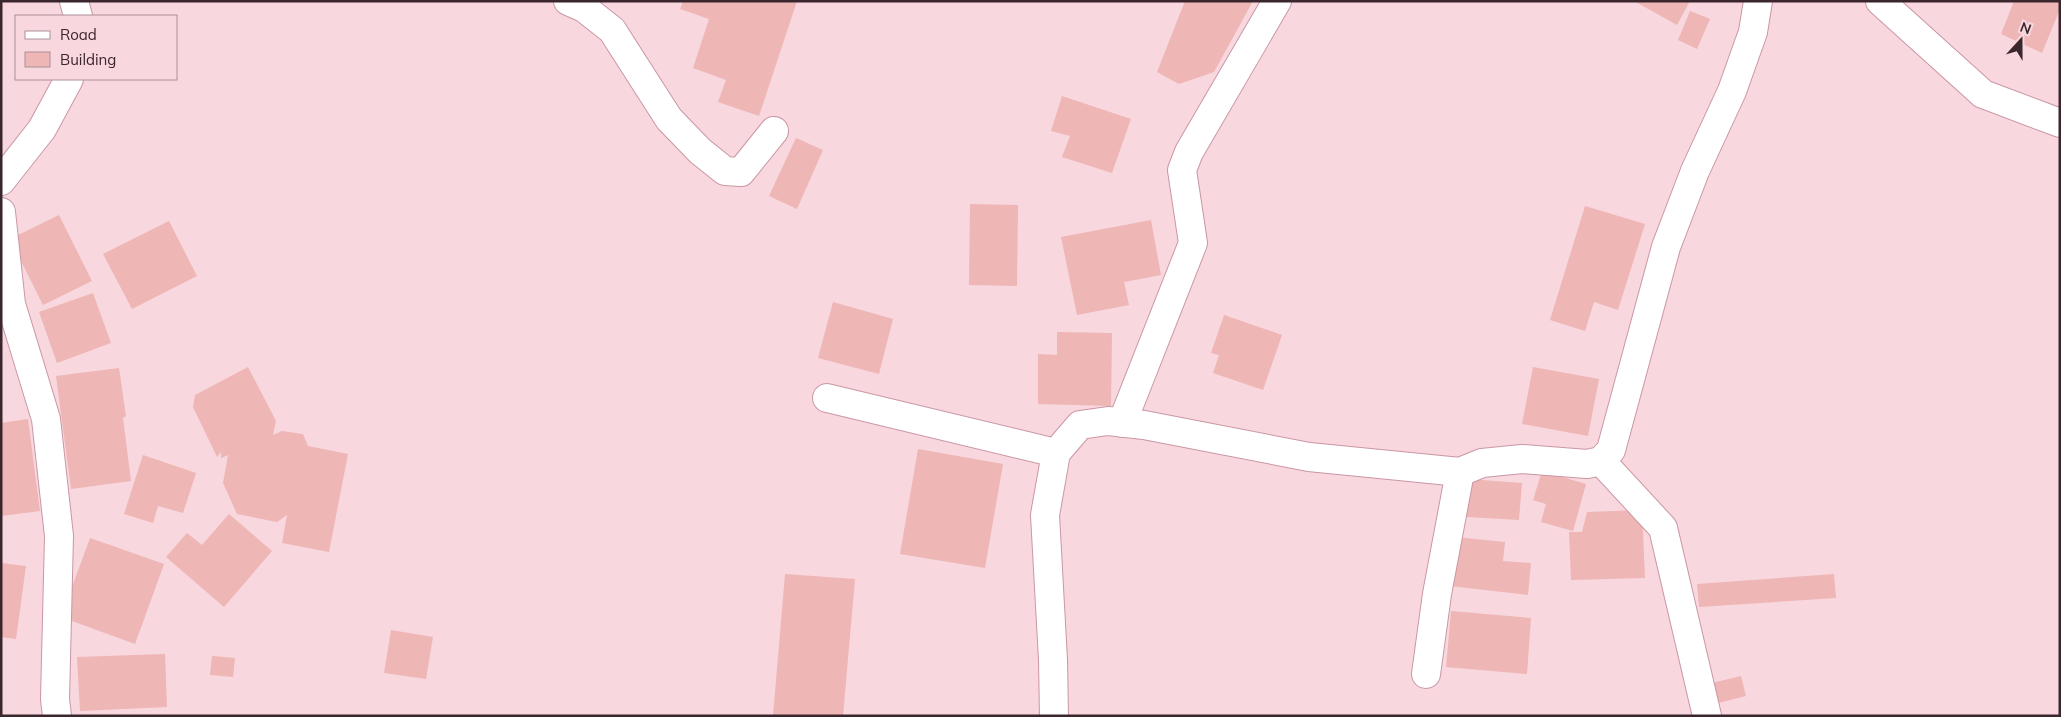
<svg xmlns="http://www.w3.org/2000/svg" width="2061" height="717" viewBox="0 0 2061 717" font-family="Mulish,sans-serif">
  <rect width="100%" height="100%" fill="#f8d7df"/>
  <!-- building -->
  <path fill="#eeb6b4" d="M683 1H797L759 116 718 102 726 80 693 68 709 19 680 9Z
    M1185 1H1253L1214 72 1179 84 1157 72Z
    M1634 1H1690L1677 25Z
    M2014 1H2060V9L2042 53 2001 34Z
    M1690 11 1710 19 1697 49 1678 40Z
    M1062 96 1131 119 1112 173 1062 157 1070 136 1051 131Z
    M796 138 823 150 797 209 769 196Z
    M970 204 1018 205 1017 286 969 285Z
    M1585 206 1645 224 1618 310 1594 302 1585 331 1550 320Z
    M59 215 92 281 43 305 10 239Z
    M1151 220 1161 275 1124 282 1129 305 1077 315 1061 237Z
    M169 221 197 276 132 309 103 254Z
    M93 293 111 343 57 363 39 312Z
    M833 302 893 319 879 374 818 358Z
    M1224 315 1282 335 1263 390 1213 373 1219 355 1211 353Z
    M1057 332 1112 333 1111 406 1038 404V354L1057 355Z
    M248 367 276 421 273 435 282 431 303 434 308 446 348 454 329 552 282 543 287 515 277 522 237 514 223 483 228 455 221 458V452L217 457 193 407 195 395Z
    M1533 367 1599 379 1588 436 1522 424Z
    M119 368 126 416 123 418 131 481 71 489 56 376Z
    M28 419 40 511 1 516V423Z
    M918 449 1003 464 985 568 900 554Z
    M143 455 196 473 183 513 158 506 153 523 124 514Z
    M1542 471 1586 484 1573 531 1541 522 1546 504 1533 500Z
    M1468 479 1522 483 1519 520 1466 517Z
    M1642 510 1645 578 1571 580 1569 532H1582L1587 512Z
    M229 514 272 551 224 607 166 557 187 533 202 545Z
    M1455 537 1505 542 1503 561 1531 563 1528 595 1450 586Z
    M90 538 164 564 135 644 61 617Z
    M1 563 26 566 16 639 1 637Z
    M785 574 855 579 843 716H773Z
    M1834 574 1836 598 1699 607 1697 584Z
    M1451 611 1531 618 1527 674 1446 667Z
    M391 630 433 637 426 679 384 673Z
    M165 654 167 707 80 711 77 657Z
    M212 656 235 658 233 677 210 675Z
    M1741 676 1746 696 1718 703 1712 683Z"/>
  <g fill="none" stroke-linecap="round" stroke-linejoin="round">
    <defs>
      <path id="minor" d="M74 1 78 16
        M568 1 584 8 612 30 669 119 700 151 725 171 741 172 774 131
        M1880 1 1983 94 2060 123
        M1 181 42 129 69 79
        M1 212 11 304 46 419 59 536 55 699 57 716
        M827 398 1056 453
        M1122 423 1193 243 1182 170 1189 152 1277 1
        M1601 461 1663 528 1707 716
        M1426 674 1437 594 1460 472
        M1054 716 1053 660 1045 515 1056 453 1080 425 1108 421 1144 425 1309 457 1460 472 1482 463 1522 459 1587 464 1601 461 1611 450 1666 247 1695 171 1732 91 1753 32 1758 1"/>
    </defs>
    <!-- minor casing -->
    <use href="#minor" stroke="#ca97a4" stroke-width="30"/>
    <!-- minor -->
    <use href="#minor" stroke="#fff" stroke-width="28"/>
  </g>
  <!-- border -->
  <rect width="2061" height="717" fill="none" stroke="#3a262c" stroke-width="5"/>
  <!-- legend -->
  <rect x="15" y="15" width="162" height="65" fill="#f8d7df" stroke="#ac9097"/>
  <rect x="25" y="31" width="25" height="8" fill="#ffffff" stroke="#ac9097"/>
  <text x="60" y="40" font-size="15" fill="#3a262c">Road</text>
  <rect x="25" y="52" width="25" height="15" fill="#eeb6b4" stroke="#ac9097"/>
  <text x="60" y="65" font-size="15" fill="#3a262c">Building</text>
  <!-- north arrow -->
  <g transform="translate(2021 40) rotate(21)" stroke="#f8d7df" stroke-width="4" paint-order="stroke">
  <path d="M0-4L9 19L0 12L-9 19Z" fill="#3a262c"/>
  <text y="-8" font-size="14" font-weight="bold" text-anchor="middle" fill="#3a262c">N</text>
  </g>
</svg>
